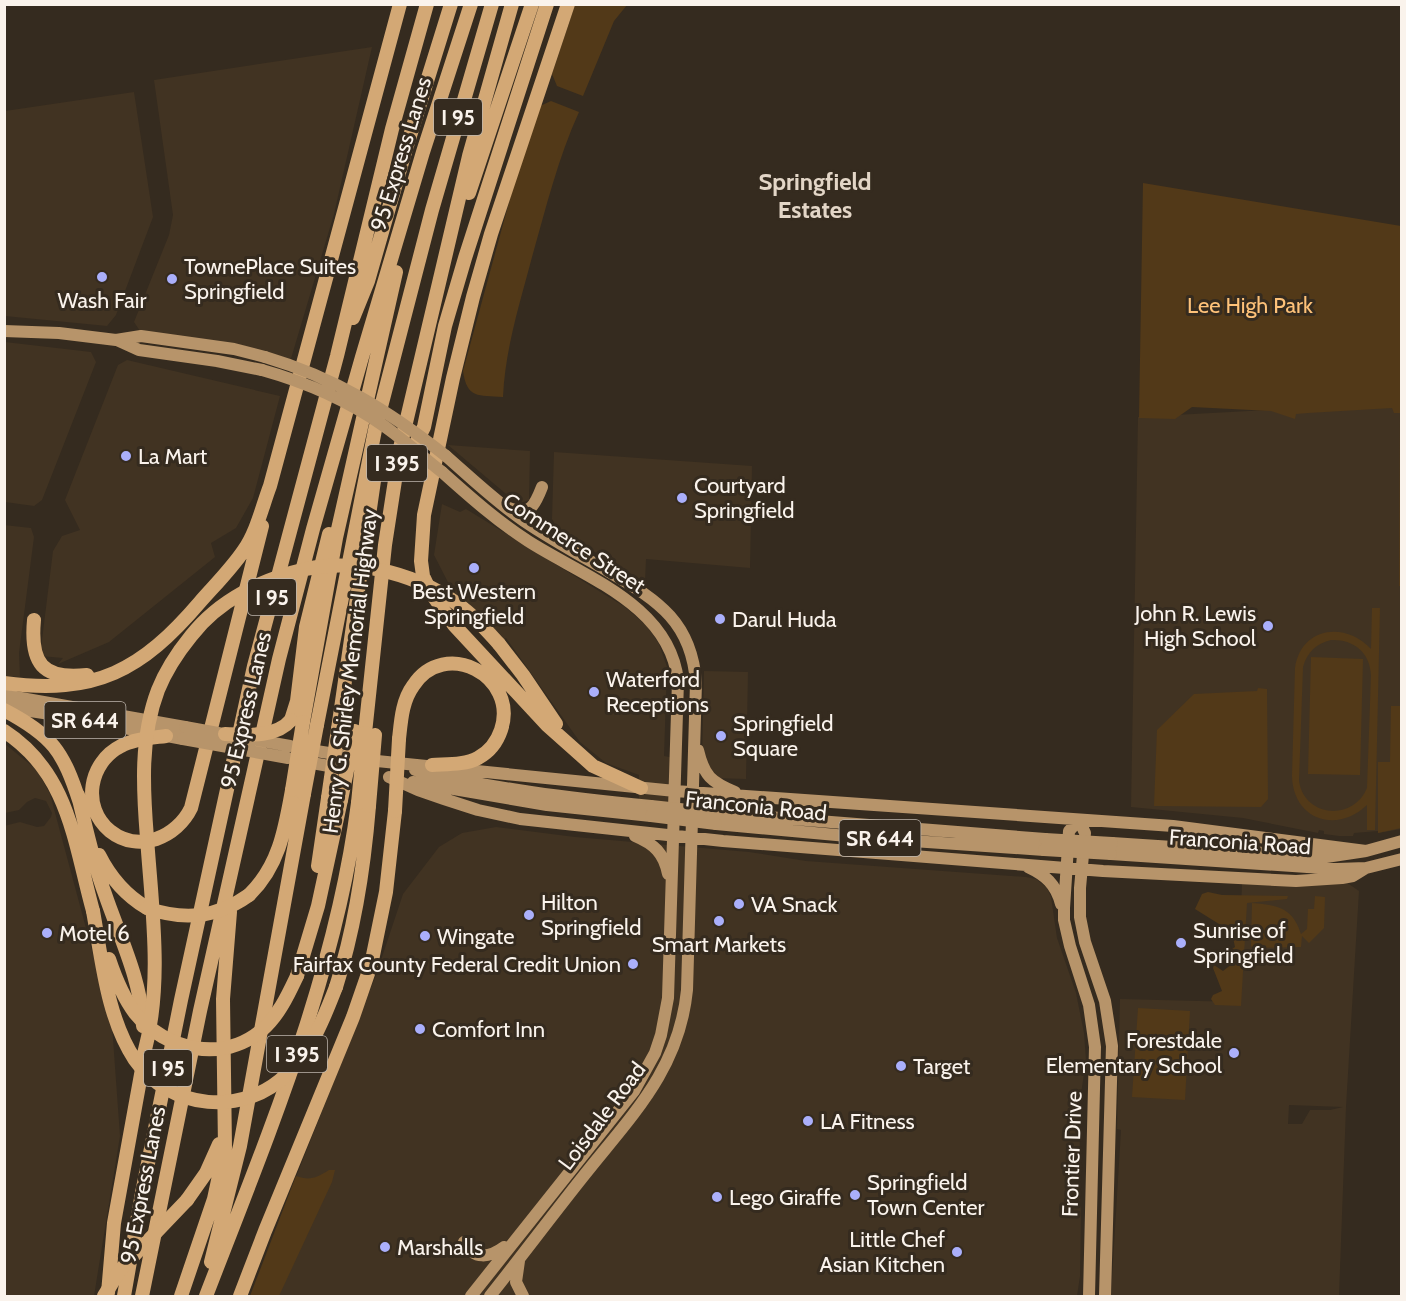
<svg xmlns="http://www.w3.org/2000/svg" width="1406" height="1301" viewBox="0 0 1406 1301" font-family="Cabin,sans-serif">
  <rect width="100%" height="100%" fill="#352b1f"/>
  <!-- built -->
  <path fill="#413322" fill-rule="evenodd" d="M372 47 334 214 290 362 140 331 134 322 169 235 173 215 154 80Z
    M134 92 153 217 116 315 107 326 5 316V111Z
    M5 342 91 352 96 362 42 500 34 506 5 502Z
    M127 360 280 396 253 498 236 528 211 543 215 557 109 642 58 664 63 658 40 656 53 551 62 536 80 530 65 500 118 365Z
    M1401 403V829L1378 833V831L1354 833 1353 836H1339L1324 834V831L1319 830 1318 833 1243 818 1131 807 1138 417Z
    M448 445 530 451 529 500 518 504Z
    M554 452 752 466 750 568 646 559 645 582 558 530 552 519Z
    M442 504 460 512 466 509 625 607 648 627 659 644 667 667 664 756 680 759 675 798 668 802 639 801V775L606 763 580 742 506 638 492 647 452 590 434 555Z
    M4 525 31 528 34 537 19 653 20 677 5 676Z
    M704 671 748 672 746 779 715 778 702 758Z
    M5 744 37 770 50 794 112 1025 120 1136 94 1296H5L4 826 20 822 37 827 44 826 51 817 52 813 46 801 35 798 27 802 19 810 5 813Z
    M496 827 575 837 749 852 806 861 1026 877 1036 879 1047 888 1051 897 1057 938 1076 993 1084 1033 1086 1060 1081 1094 1079 1179 1081 1213 1080 1276 1077 1296H261L279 1220 376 975 403 894 439 847 462 833Z
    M1346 882 1359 891 1346 1107 1339 1296H1111L1121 1130 1117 1129 1120 999 1238 1002 1242 883ZM1289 1105 1343 1107 1330 1110H1310L1302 1124H1288Z"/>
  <!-- green -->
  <path fill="#523918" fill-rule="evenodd" d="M575 5H627L614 21 583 96 557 86 552 74Z
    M551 101 579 112C558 158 546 208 532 257 520 303 505 349 503 397 478 395 467 399 463 371L517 173 540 106Z
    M1143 183 1401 226V586H1399L1400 413H1394L1392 408 1308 413 1296 414 1295 419 1271 411 1192 407 1175 419 1139 418Z
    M1372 608H1380L1375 830H1367V805C1337 834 1293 820 1292 776L1295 668C1301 627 1345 621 1371 649ZM1331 640C1353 639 1370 652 1371 675L1367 788C1353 822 1304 817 1299 781L1303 667C1307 652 1317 643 1331 640Z
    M1311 657 1363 659 1360 775 1308 774Z
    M1258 688 1267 689 1268 799 1261 807 1154 806 1157 730 1194 694 1257 691Z
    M1391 706H1401V828L1378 833V762H1390Z
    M1208 892 1222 895 1288 896 1287 899 1247 903 1241 1006 1215 1005 1211 999 1213 995 1222 991 1213 968 1214 965 1223 971 1232 964 1227 956 1228 952 1235 947 1232 933 1225 932 1219 924 1195 909 1202 894Z
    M1315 896 1325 897 1324 928 1309 943 1302 936 1301 947 1253 948 1251 946 1252 903C1278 905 1293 908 1301 934L1307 929 1308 909H1314Z
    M1138 1008 1190 1011 1185 1100 1132 1097Z
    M329 1170H335L332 1182 279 1296H250L296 1176C310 1181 316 1178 329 1170Z"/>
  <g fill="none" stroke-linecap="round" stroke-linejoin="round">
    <!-- major -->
    <path stroke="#b7946a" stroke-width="12" d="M4 331 59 333 116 340 141 336 234 349 265 357
      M117 340 139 350 217 361 262 370
      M446 456C471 478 496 502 524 521 552 540 582 556 611 573 659 601 692 623 696 683L687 990C679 1071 630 1117 582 1178 551 1217 521 1257 490 1296
      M442 472C470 497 497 521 528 541 584 577 670 605 678 681L668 998 661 1035 655 1053 634 1091 471 1296
      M509 508C530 517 535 505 542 487
      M4 695 185 727
      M4 707 50 714 183 739
      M303 749 342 755
      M698 750C704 776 711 782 735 792
      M301 761 340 768
      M377 761 675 791 1173 826 1366 851
      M415 770C493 789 572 798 651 806
      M389 777 418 790 444 799 478 810 520 819 723 841 1103 871 1296 881 1342 878 1353 876 1366 868
      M413 782 547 805 651 816
      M717 813 1045 839
      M1079 820 1069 831 1064 908V920L1070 946 1089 1005 1095 1047 1089 1296
      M1079 820 1085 833 1080 888V917L1085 942 1105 1001 1112 1046 1105 1296
      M716 824 869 838 1044 850
      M635 836C654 844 664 853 668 874
      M1112 843 1326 857 1366 851 1402 841
      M1111 854 1337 869 1366 868 1402 859
      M1028 867C1045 875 1056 884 1061 904
      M464 1242C474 1260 489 1258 504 1247
      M519 1261 516 1282 523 1296"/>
    <!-- highway -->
    <path stroke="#d3a875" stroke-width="14" d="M568 4 491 234 473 297 453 378 424 515 421 561 423 576 431 593 454 625 547 725 593 766 641 788
      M469 193 532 4
      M353 318 368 281 405 152 451 4
      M414 447 424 427 445 326 465 258 547 4
      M34 620C30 663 42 680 87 675
      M499 644 523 675 556 724
      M4 683C96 695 141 671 200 602 215 585 232 568 244 550 257 531 262 507 270 486L400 4
      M4 710C53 736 63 751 80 803
      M291 720 297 701 306 627 329 534
      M303 722 336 538 396 272
      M317 725 375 430 432 210 492 4
      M338 729 376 467
      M4 731C69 773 74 842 93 911
      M365 733 385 545 400 448 469 156 512 4
      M166 736C151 738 134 739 121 746 89 762 81 807 110 831 139 854 177 837 191 808L262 526
      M399 739C401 721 402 701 413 686 444 637 519 676 501 730 497 742 489 752 478 758 465 765 447 764 432 765
      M78 795C86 828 93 862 105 894 120 938 141 979 143 1026
      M99 855C110 877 125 895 147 908
      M318 866 328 798
      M249 895C279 866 285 829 292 790
      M297 976 318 906 341 800
      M336 987C355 928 364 868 369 806
      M187 1200 206 1173 219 1144
      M211 1262 240 1146 304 794
      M108 1293 114 1223 144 1058
      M124 1296 142 1193 181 1000 254 666 337 356 392 129 427 4
      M142 1296 200 1011 279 659 313 529 362 357 423 152 471 4
      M181 1296 214 1199 225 1148 223 999 230 912
      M206 1296C268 1135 336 975 358 803
      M240 1296 265 1231 353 1017 371 965 386 892 395 811"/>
    <!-- major-bridge -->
    <path stroke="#b7946a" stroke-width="12" d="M265 357C336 378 389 411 446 456
      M262 370C305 382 347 400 384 426 404 440 423 457 442 472
      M185 727 290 746
      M183 739 288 758
      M651 806 717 813
      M651 816 716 824
      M1045 839 1112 843
      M1044 850 1111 854"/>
    <!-- highway-bridge -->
    <path stroke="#d3a875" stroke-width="14" d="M225 734C246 735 276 738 291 720
      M292 790 303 722
      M304 794 317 725
      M328 798 338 729
      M341 800 355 731
      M358 803 365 733
      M369 806 375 735
      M395 811 399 739
      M147 908C184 921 217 918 249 895
      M93 911C102 960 107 1018 135 1060 170 1110 244 1117 287 1074 311 1051 324 1018 336 987
      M109 959C115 977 123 997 135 1013 166 1051 223 1063 262 1030 279 1015 288 995 297 976
      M144 1054C163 983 152 910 147 838 143 789 140 737 158 690 166 670 178 652 191 636 219 600 262 579 306 569 359 558 422 575 464 609 477 619 488 632 499 644
      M104 1296 120 1270 187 1200"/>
  </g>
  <!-- markers -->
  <g fill="#aaaffb" stroke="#352b1f" stroke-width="2">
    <circle cx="102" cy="277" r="6"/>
    <circle cx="172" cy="279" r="6"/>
    <circle cx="126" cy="456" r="6"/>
    <circle cx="682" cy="498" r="6"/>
    <circle cx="474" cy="568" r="6"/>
    <circle cx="720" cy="619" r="6"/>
    <circle cx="1268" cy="626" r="6"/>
    <circle cx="594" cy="692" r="6"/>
    <circle cx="721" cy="736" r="6"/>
    <circle cx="739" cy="904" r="6"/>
    <circle cx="529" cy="915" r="6"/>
    <circle cx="719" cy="921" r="6"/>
    <circle cx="47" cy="933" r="6"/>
    <circle cx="425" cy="936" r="6"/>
    <circle cx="1181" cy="943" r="6"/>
    <circle cx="633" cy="964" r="6"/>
    <circle cx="420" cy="1029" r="6"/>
    <circle cx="1234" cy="1053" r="6"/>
    <circle cx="901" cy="1066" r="6"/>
    <circle cx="808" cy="1121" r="6"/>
    <circle cx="855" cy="1195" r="6"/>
    <circle cx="717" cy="1197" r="6"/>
    <circle cx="385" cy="1247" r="6"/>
    <circle cx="957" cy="1252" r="6"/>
  </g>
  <g text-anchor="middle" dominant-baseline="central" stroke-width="6" stroke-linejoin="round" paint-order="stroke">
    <!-- shield labels -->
    <g fill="#352b1f" stroke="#bfb7ae" stroke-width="1.5">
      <rect x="434" y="99" width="48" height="36" rx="4.5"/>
      <rect x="367" y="445" width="60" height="36" rx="4.5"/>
      <rect x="248" y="579" width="48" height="36" rx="4.5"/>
      <rect x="44.5" y="702" width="81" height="36" rx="4.5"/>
      <rect x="839.5" y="820" width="81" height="36" rx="4.5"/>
      <rect x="267" y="1036" width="60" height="36" rx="4.5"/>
      <rect x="144" y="1050" width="48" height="36" rx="4.5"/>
    </g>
    <g font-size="21" font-weight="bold" fill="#faf3ec">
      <text x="458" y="117">I 95</text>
      <text x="397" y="463">I 395</text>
      <text x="272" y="597">I 95</text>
      <text x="85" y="720">SR 644</text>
      <text x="880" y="838">SR 644</text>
      <text x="297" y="1054">I 395</text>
      <text x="168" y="1068">I 95</text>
    </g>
    <!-- street labels -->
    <g font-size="22" fill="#faf3ec" stroke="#352b1f">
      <text transform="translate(401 154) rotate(-73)">95 Express Lanes</text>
      <text transform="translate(574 543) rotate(33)">Commerce Street</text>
      <text transform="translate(350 671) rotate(-83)">Henry G. Shirley Memorial Highway</text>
      <text transform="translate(246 710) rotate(-77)">95 Express Lanes</text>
      <text transform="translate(756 806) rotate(6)">Franconia Road</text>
      <text transform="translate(1240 842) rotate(4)">Franconia Road</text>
      <text transform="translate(602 1116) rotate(-53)">Loisdale Road</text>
      <text transform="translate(1072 1154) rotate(-88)">Frontier Drive</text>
      <text transform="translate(143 1185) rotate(-79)">95 Express Lanes</text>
    </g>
    <!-- poi labels -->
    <g font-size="22" fill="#faf3ec" stroke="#352b1f" text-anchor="start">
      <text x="184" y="266">TownePlace Suites<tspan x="184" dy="25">Springfield</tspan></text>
      <text x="102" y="300" text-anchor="middle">Wash Fair</text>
      <text x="138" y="456">La Mart</text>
      <text x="694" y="485">Courtyard<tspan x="694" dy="25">Springfield</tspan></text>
      <text x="474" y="591" text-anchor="middle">Best Western<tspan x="474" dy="25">Springfield</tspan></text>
      <text x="1256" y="613" text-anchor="end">John R. Lewis<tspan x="1256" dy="25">High School</tspan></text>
      <text x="732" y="619">Darul Huda</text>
      <text x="606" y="679">Waterford<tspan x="606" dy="25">Receptions</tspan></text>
      <text x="733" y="723">Springfield<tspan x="733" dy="25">Square</tspan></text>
      <text x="541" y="902">Hilton<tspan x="541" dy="25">Springfield</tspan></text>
      <text x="751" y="904">VA Snack</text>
      <text x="1193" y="930">Sunrise of<tspan x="1193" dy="25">Springfield</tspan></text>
      <text x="59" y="933">Motel 6</text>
      <text x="437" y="936">Wingate</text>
      <text x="719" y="944" text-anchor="middle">Smart Markets</text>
      <text x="621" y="964" text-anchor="end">Fairfax County Federal Credit Union</text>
      <text x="432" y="1029">Comfort Inn</text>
      <text x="1222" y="1040" text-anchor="end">Forestdale<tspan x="1222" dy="25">Elementary School</tspan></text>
      <text x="913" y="1066">Target</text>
      <text x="820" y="1121">LA Fitness</text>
      <text x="867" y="1182">Springfield<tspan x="867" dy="25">Town Center</tspan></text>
      <text x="729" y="1197">Lego Giraffe</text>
      <text x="945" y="1239" text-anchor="end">Little Chef<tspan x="945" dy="25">Asian Kitchen</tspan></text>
      <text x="397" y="1247">Marshalls</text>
    </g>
    <!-- park labels -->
    <g font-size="22" fill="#fec279" stroke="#352b1f">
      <text x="1250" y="305">Lee High Park</text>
    </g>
    <!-- neighbourhood labels -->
    <g font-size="24" font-weight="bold" fill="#e3d6c7" stroke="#352b1f">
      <text x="815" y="181">Springfield<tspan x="815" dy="28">Estates</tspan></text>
    </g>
  </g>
  <!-- border -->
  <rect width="1406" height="1301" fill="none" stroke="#faf3ec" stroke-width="12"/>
</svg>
